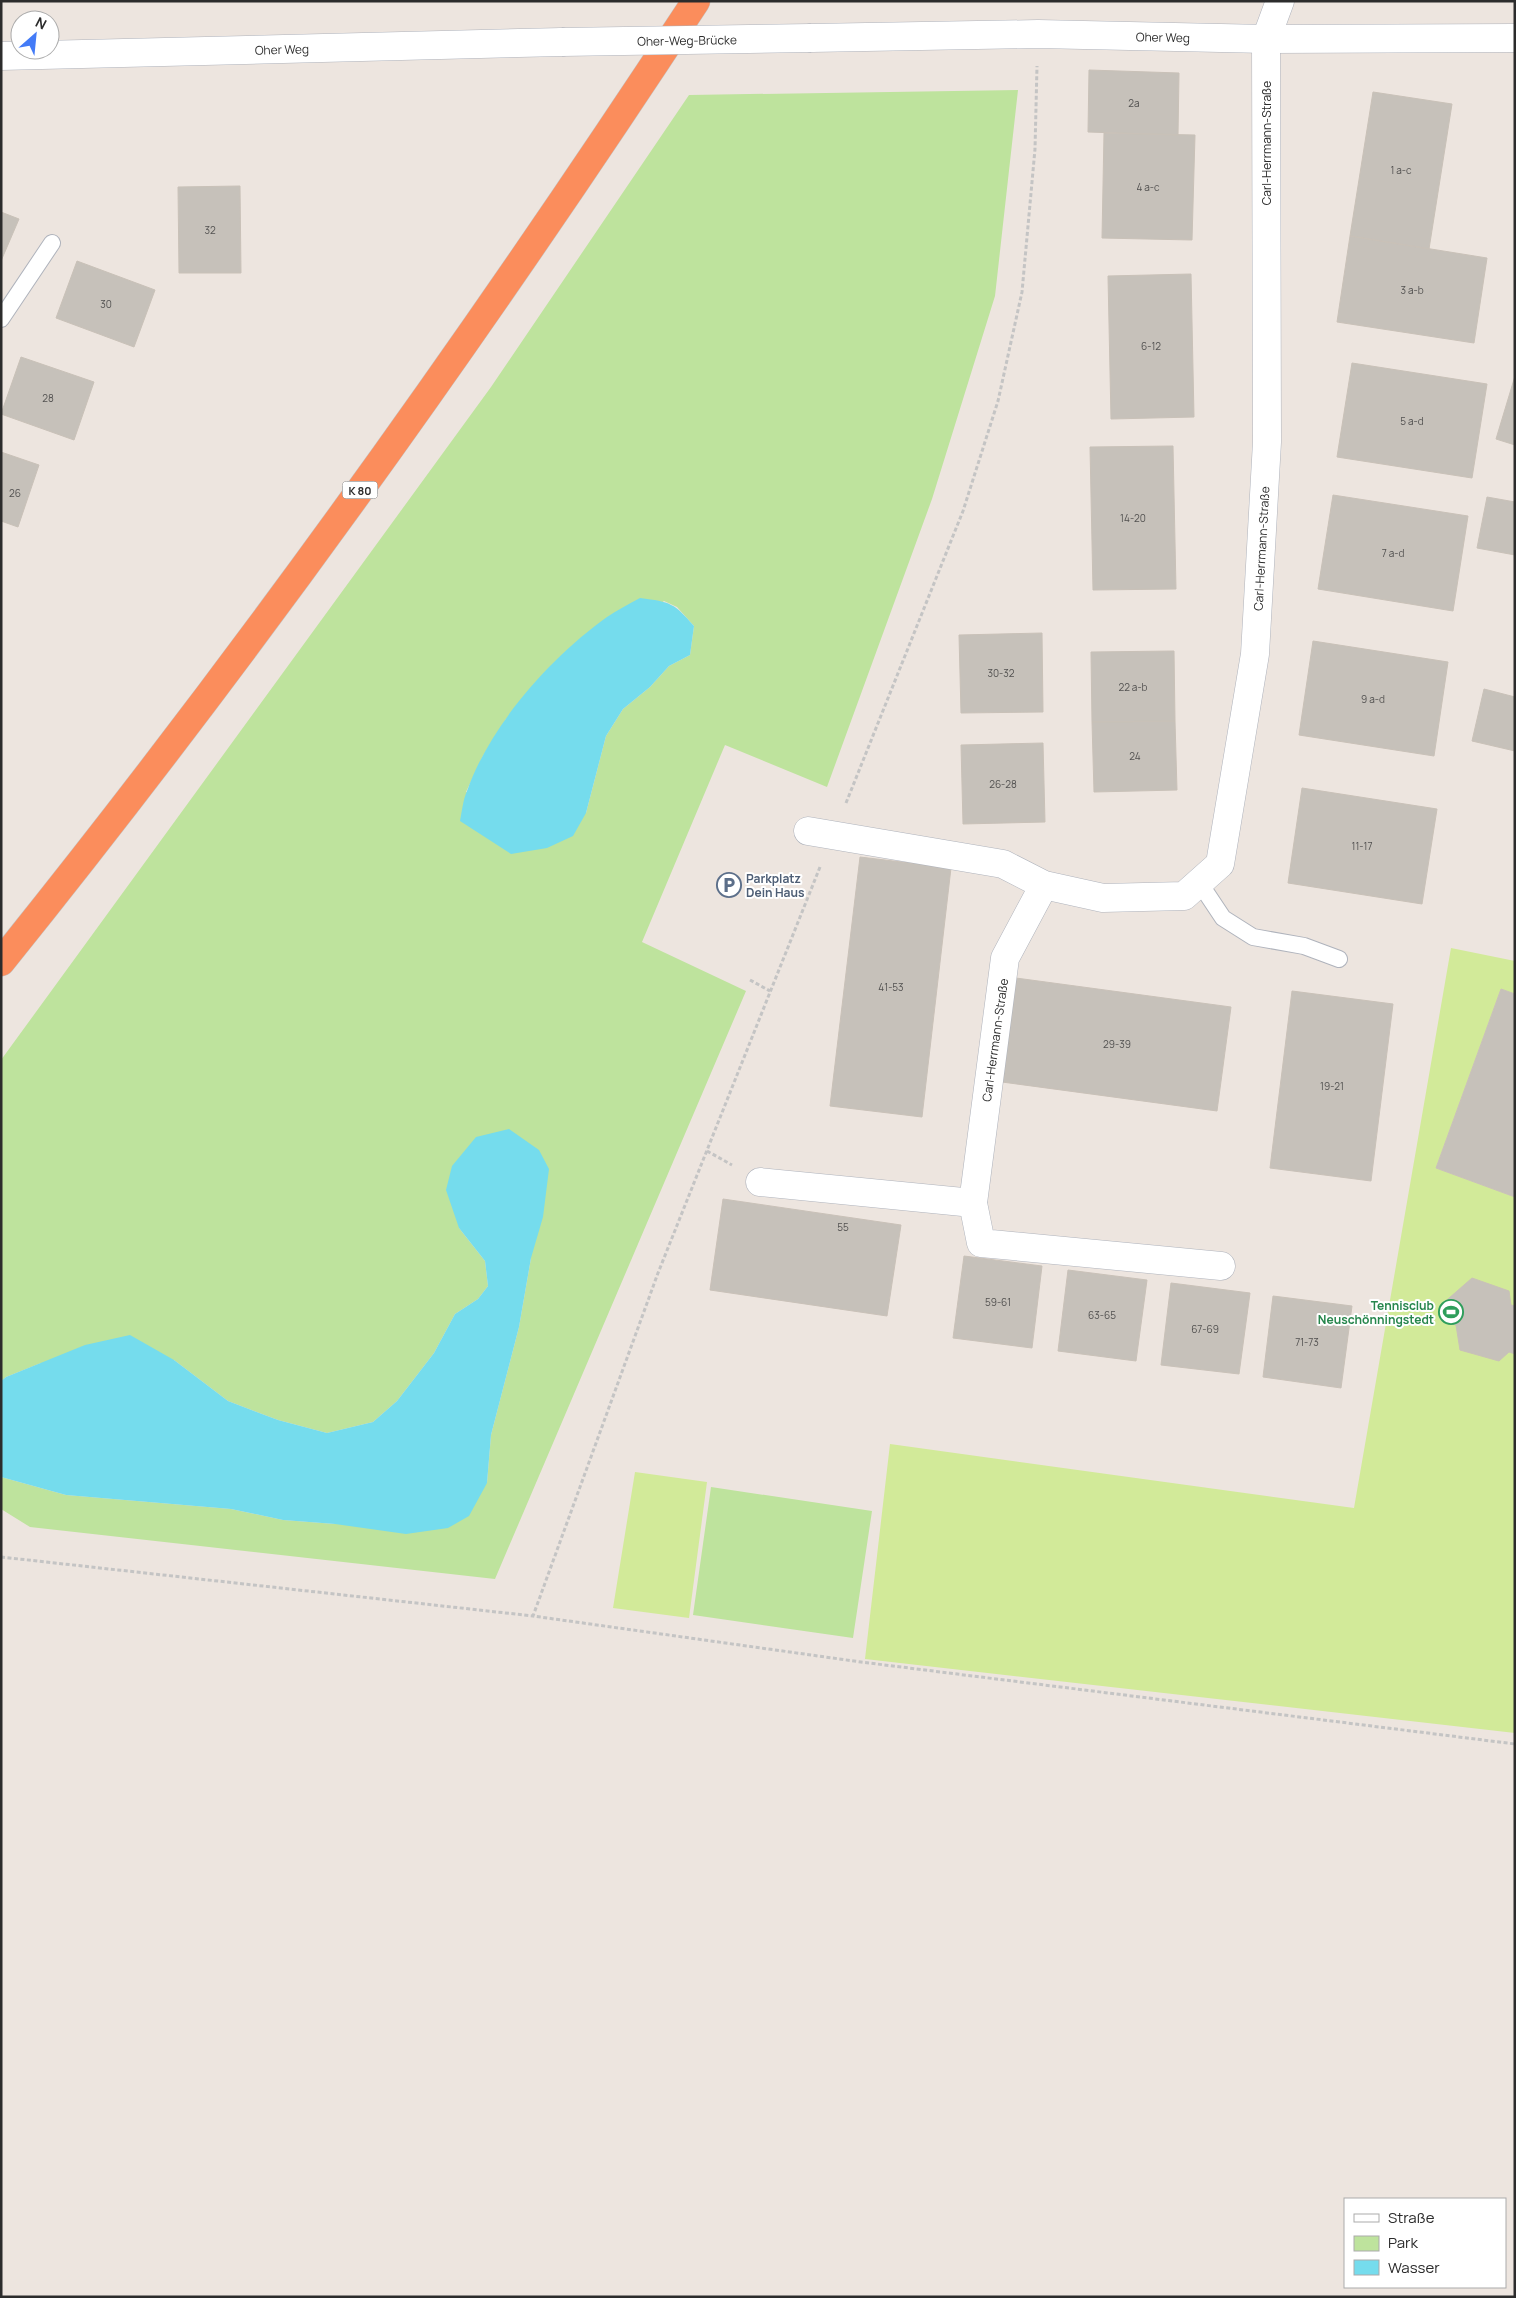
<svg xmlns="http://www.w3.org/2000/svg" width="1516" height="2298" viewBox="0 0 1516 2298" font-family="Manrope,sans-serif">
  <rect width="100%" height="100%" fill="#ede5df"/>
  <!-- green -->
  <path fill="#bee39d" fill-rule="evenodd" d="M1018 90 995 296 932 499 827 787 725 745 642 942 746 991 495 1579 30 1527 1 1509V1477L66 1495 231 1509 283 1520 335 1524 487 1483 491 1435 519 1327 531 1258 459 1228 485 1261 488 1286 478 1299 455 1314 434 1353 397 1401 373 1422 327 1433 278 1420 228 1401 174 1360 41 1363 6 1377 1 1381V1060L491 387 689 95ZM664 601 677 607 694 626 690 655 669 666 650 687 623 709 606 736 586 813 466 792 483 756 506 719Z
    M711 1487 872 1511 853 1638 693 1615Z"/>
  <!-- pitch -->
  <path fill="#d2ea99" d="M1451 948 1515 961V994L1501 989 1436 1168 1515 1197V1733L865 1659 890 1444 1354 1508Z
    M635 1472 707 1482 689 1618 613 1608Z"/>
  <!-- water -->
  <path fill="#75dced" d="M640 598C671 602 674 603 694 626L690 655 669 666 650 687 623 709 606 736 586 813 573 836 547 848 511 854 460 821C462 811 463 800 467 791 490 725 551 657 607 617 617 610 629 604 640 598Z
    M509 1129 539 1150 549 1169 543 1217 531 1258 519 1327 491 1435 487 1483 469 1516 448 1528 406 1534 335 1524 283 1520 231 1509 66 1495 1 1477V1381L6 1377 85 1345 130 1335 174 1360 228 1401 278 1420 327 1433 373 1422 397 1401 434 1353 455 1314 478 1299 488 1286 485 1261 459 1228 446 1190 452 1166 476 1137Z"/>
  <!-- building -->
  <path fill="#c6c1ba" stroke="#c9c1b8" d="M1089 70 1179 73 1178 135 1088 132Z
    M1373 92 1452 104 1429 249 1350 236Z
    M1104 133 1195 135 1192 240 1102 238Z
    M240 186 241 273H179L178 187Z
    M1 212 19 219 1 261Z
    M1350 236 1487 258 1474 343 1337 322Z
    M77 261 155 290 134 347 56 318Z
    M1191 274 1194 417 1111 419 1108 276Z
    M21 357 94 382 74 440 1 414Z
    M1352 363 1487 384 1472 478 1337 457Z
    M1515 376V445L1496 439Z
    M1173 446 1176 589 1093 590 1090 447Z
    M1 452 39 465 18 527 1 521Z
    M1333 495 1468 516 1453 611 1318 589Z
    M1487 497 1515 502V555L1477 548Z
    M1042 633 1043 712 961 713 959 635Z
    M1313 641 1448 662 1434 756 1299 735Z
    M1174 651 1175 721 1092 722 1091 652Z
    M1484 689 1515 697V751L1472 741Z
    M1175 721 1177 790 1094 792 1092 722Z
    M1043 743 1045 822 963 824 961 745Z
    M1302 788 1437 809 1422 904 1288 883Z
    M860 857 951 868 922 1117 830 1106Z
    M1016 978 1231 1007 1217 1111 1002 1082Z
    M1501 989 1515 994V1197L1436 1168Z
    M1292 991 1393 1004 1371 1181 1270 1168Z
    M723 1199 901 1225 887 1316 710 1290Z
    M964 1256 1042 1266 1032 1348 953 1338Z
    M1068 1270 1147 1280 1136 1361 1058 1351Z
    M1472 1278 1509 1291 1511 1305 1515 1306V1354L1509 1352 1499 1361 1460 1350 1456 1325 1442 1321 1440 1306Z
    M1171 1283 1250 1293 1239 1374 1161 1365Z
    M1273 1296 1352 1306 1341 1388 1263 1377Z"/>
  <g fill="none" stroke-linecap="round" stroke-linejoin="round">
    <defs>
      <path id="lane" d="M1 319 52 243
        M1199 882 1223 918 1253 937 1304 946 1339 959"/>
      <g id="street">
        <path id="s1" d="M808 831 1003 864 1044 885 1103 898 1184 896 1220 864 1255 654 1267 442 1266 39 1280 1"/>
        <path d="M1044 885 1005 958 973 1203 981 1243 1221 1266"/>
        <path d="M760 1182 973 1203"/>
      </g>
      <g id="secondary">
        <path id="s2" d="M811 38 1038 34 1266 39 1515 38"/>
        <path id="s3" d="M1 56 562 42"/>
      </g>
      <path id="highway" d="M1 962C249 654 479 332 696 1"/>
    </defs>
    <!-- lane casing -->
    <use href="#lane" stroke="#afb3bc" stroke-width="18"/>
    <!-- street casing -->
    <use href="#street" stroke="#afb3bc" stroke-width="29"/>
    <!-- secondary casing -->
    <use href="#secondary" stroke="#afb3bc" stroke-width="29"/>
    <!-- highway casing -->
    <use href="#highway" stroke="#c4c4c4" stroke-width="29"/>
    <!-- path -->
    <path stroke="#c4c4c4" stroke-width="3" stroke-dasharray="4 2.5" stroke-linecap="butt" d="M846 803 963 511 998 401 1022 292 1035 149 1037 66
      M820 867 658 1273 533 1616 861 1662 1515 1744
      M750 980 770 991
      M707 1151 732 1165
      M1 1557 533 1616"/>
    <!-- lane -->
    <use href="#lane" stroke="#fff" stroke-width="16"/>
    <!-- street -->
    <use href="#street" stroke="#fff" stroke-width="28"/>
    <!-- secondary -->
    <use href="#secondary" stroke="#fff" stroke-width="28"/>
    <!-- highway -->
    <use href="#highway" stroke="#fb8d5c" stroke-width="28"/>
    <defs>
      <g id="secondary-bridge">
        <path id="s4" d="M562 42 811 38"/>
      </g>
    </defs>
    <!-- secondary-bridge casing -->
    <use href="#secondary-bridge" stroke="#afb3bc" stroke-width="29" stroke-linecap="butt"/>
    <!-- secondary-bridge -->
    <use href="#secondary-bridge" stroke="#fff" stroke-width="28"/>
  </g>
  <!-- icons -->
  <defs>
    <symbol id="parking-ring" viewBox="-11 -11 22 22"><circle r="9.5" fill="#fff" stroke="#5c6f8a" stroke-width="1.5"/><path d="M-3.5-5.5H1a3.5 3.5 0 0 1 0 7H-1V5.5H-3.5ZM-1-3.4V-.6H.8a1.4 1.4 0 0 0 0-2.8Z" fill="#5c6f8a"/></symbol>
    <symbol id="stadium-ring" viewBox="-11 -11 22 22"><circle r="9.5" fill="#fff" stroke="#2e9e5b" stroke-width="1.5"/><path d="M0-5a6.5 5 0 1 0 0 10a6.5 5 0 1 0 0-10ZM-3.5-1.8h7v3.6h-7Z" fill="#2e9e5b"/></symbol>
  </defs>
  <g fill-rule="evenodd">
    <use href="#parking-ring" x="715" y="871" width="28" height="28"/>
    <use href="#stadium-ring" x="1437" y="1298" width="28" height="28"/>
  </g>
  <g text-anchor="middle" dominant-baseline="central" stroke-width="4" stroke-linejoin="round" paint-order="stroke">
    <!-- number labels -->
    <g font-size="10" fill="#525150">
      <text x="1134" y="103">2a</text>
      <text x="1401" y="170">1 a-c</text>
      <text x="1148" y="187">4 a-c</text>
      <text x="210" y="230">32</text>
      <text x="1412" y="290">3 a-b</text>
      <text x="106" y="304">30</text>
      <text x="1151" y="346">6-12</text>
      <text x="48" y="398">28</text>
      <text x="1412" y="421">5 a-d</text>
      <text x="15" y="493">26</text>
      <text x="1133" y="518">14-20</text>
      <text x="1393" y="553">7 a-d</text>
      <text x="1001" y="673">30-32</text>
      <text x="1133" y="687">22 a-b</text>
      <text x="1373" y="699">9 a-d</text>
      <text x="1135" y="756">24</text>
      <text x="1003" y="784">26-28</text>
      <text x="1362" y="846">11-17</text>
      <text x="891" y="987">41-53</text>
      <text x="1117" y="1044">29-39</text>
      <text x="1332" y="1086">19-21</text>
      <text x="843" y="1227">55</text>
      <text x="998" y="1302">59-61</text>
      <text x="1102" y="1315">63-65</text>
      <text x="1205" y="1329">67-69</text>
      <text x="1307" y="1342">71-73</text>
    </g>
    <!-- shield labels -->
    <rect fill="#fff" stroke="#6b6b6b" stroke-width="1" x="342.5" y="481.5" width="35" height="17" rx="4"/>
    <g font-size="11" font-weight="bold" fill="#2c2c2c">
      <text x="360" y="490">K 80</text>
    </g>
    <!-- street labels -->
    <g font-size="12" fill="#2c2c2c" stroke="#fff">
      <text stroke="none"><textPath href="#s2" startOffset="352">Oher Weg</textPath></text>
      <text stroke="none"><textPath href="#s4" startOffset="125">Oher-Weg-Brücke</textPath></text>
      <text stroke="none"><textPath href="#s3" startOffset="281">Oher Weg</textPath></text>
      <text transform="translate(1266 143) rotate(-90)">Carl-Herrmann-Straße</text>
      <text stroke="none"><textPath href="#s1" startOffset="752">Carl-Herrmann-Straße</textPath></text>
      <text transform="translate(995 1040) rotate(-82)">Carl-Herrmann-Straße</text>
    </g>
    <!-- service labels -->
    <g font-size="12" font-weight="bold" fill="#4e5e75" stroke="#fff" text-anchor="start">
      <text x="746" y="878">Parkplatz<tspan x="746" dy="14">Dein Haus</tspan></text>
    </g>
    <!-- leisure labels -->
    <g font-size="12" font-weight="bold" fill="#27864d" stroke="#fff" text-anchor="end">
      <text x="1434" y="1305">Tennisclub<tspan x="1434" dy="14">Neuschönningstedt</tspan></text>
    </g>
  </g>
  <!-- border -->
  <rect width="1516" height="2298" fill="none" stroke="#2c2c2c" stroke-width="5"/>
  <!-- legend -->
  <rect x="1344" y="2198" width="162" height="90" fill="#ffffff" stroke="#ababab"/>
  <rect x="1354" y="2214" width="25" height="8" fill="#ffffff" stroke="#ababab"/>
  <text x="1388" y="2223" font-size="15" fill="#2c2c2c">Straße</text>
  <rect x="1354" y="2236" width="25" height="15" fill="#bee39d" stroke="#ababab"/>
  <text x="1388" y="2248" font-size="15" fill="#2c2c2c">Park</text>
  <rect x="1354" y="2260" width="25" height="15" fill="#75dced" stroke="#ababab"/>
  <text x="1388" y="2273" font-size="15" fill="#2c2c2c">Wasser</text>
  <!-- north arrow -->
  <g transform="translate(35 35) rotate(27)"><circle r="24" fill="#ffffff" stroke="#ababab"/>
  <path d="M0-4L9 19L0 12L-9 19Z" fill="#437bf7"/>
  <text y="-8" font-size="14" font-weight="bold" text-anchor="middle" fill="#2c2c2c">N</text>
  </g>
</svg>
